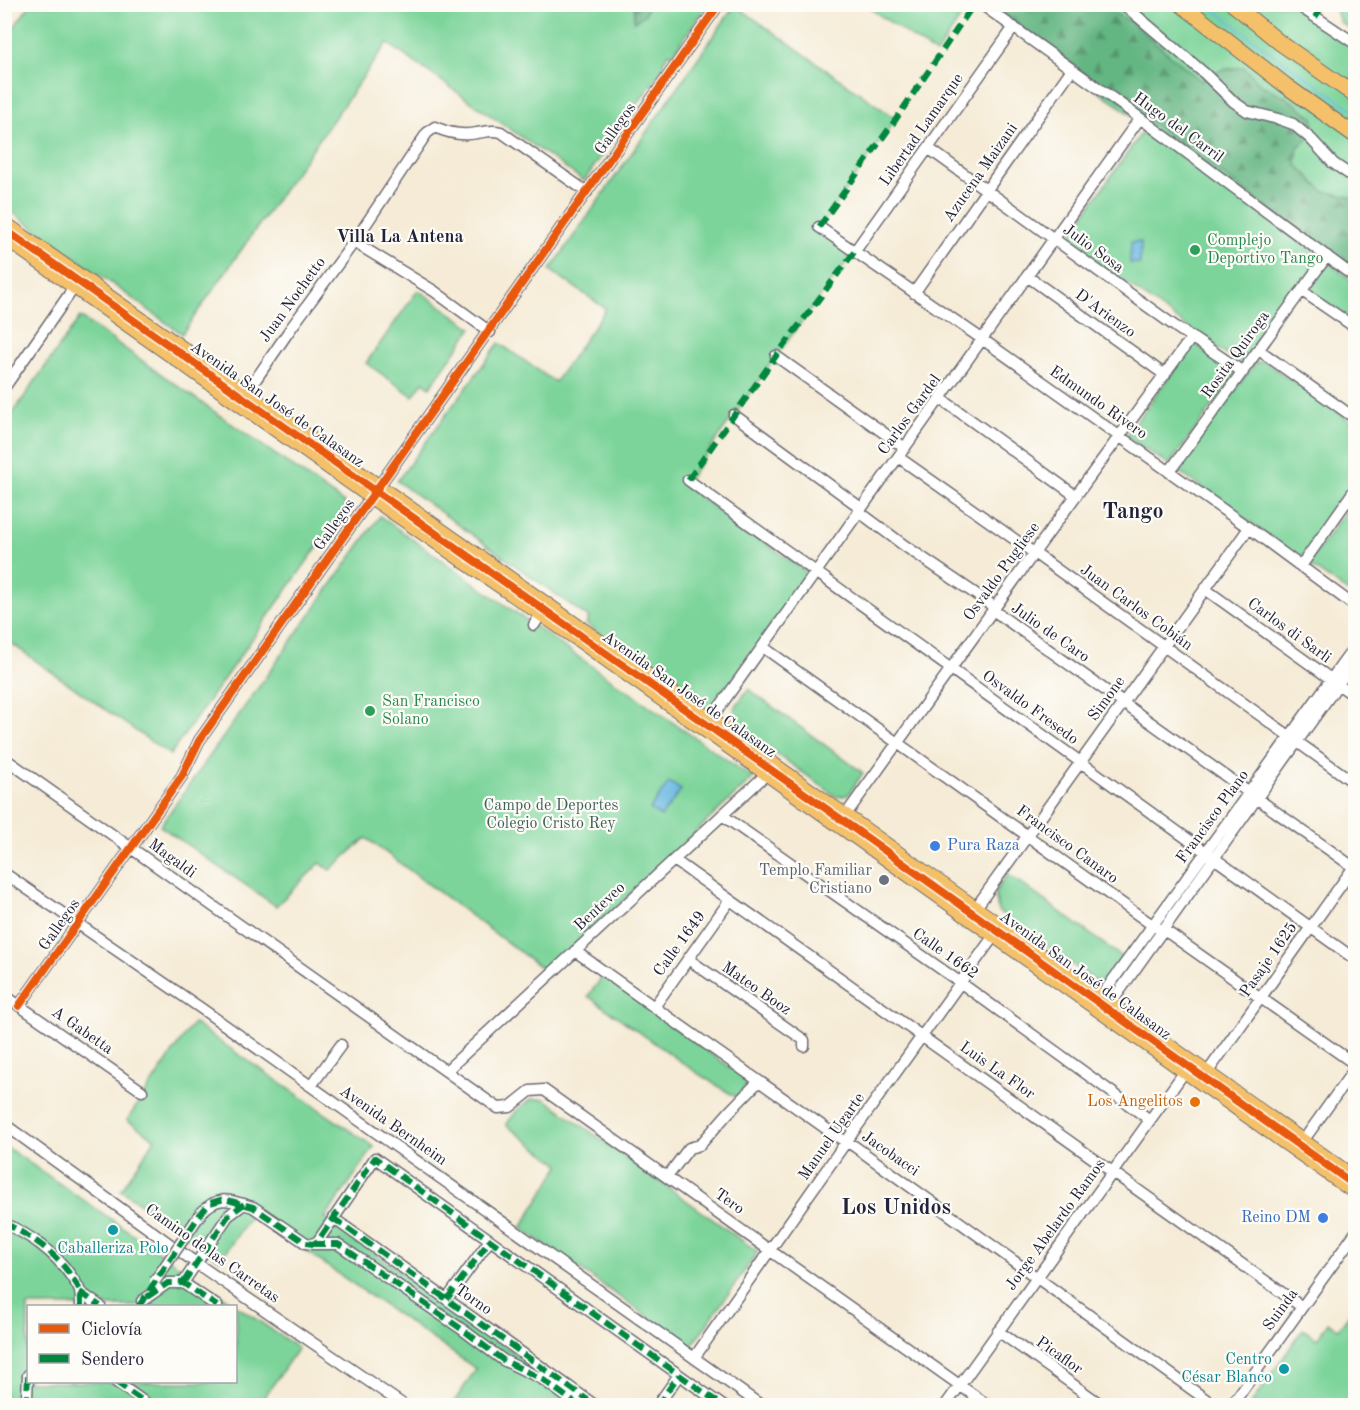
<svg xmlns="http://www.w3.org/2000/svg" width="1360" height="1410" viewBox="0 0 1360 1410" font-family="'Old Standard TT',serif">
  <defs>
    <pattern id="forest-firs" width="22" height="20" patternUnits="userSpaceOnUse" patternTransform="scale(1.5)"><rect width="22" height="20" fill="#64b682"/><path d="M5 1l3.5 6h-7zM16 11l3.5 6h-7z" fill="#52946c"/></pattern>
  </defs>
  <rect width="100%" height="100%" fill="#fdfcf7"/>
  <filter id="ink" filterUnits="userSpaceOnUse"><feTurbulence type="fractalNoise" baseFrequency=".0167" numOctaves="2"/><feDisplacementMap in="SourceGraphic" scale="12" xChannelSelector="R" yChannelSelector="G"/><feConvolveMatrix kernelMatrix="1 2 1 2 8 2 1 2 1" color-interpolation-filters="sRGB"/></filter>
  <filter id="wash" filterUnits="userSpaceOnUse"><feTurbulence type="fractalNoise" baseFrequency=".008" numOctaves="4" result="noise"/><feDisplacementMap in="SourceGraphic" scale="24" xChannelSelector="R" yChannelSelector="G"/><feGaussianBlur stdDeviation="1.35" result="paint"/><feColorMatrix in="noise" values="0 0 0 0 0 0 0 0 0 0 0 0 0 0 0 0 0 1.4 0 .05"/><feComposite in="paint" operator="in"/></filter>
  <g filter="url(#wash)">
    <rect width="100%" height="100%" fill="#f5ebd6"/>
    <!-- green -->
    <path fill="#7bd49a" stroke="#4e7b6a" stroke-width="1.5" fill-rule="evenodd" d="M1340 4 1355 5V32L1340 22 1336 10Z
      M30 5H707L672 55 669 53 663 62 664 66 584 181 387 43 182 334 5 207V39Z
      M735 5 896 119 820 227 855 251 776 356 684 486 808 573 717 702C713 708 710 710 703 708L586 624 589 618 397 481 499 343 555 382 606 309 550 270Z
      M865 5 969 4V5L936 54Z
      M981 5H1296L1355 44V278Z
      M1144 129 1319 256V261L1244 364H1239L1070 243 1072 232Z
      M1328 265H1333L1355 283V325L1311 293 1310 289Z
      M418 290 472 328 430 387 423 382 413 396 366 363Z
      M80 317 347 505 170 755 5 639V424Z
      M1192 345H1197L1237 373 1170 464H1168L1127 437V434Z
      M1264 361 1355 424V484L1301 559 1178 471 1177 468 1255 363Z
      M1355 497V597L1308 564Z
      M380 516 567 649 753 778 547 972 366 838 330 870 320 863 276 906 160 826Z
      M748 689 863 773 848 795 837 797 738 726 734 709Z
      M1008 874 1123 958 1106 982H1097L998 911 995 892Z
      M603 976 749 1081 737 1098 697 1073 588 996Z
      M193 1023 374 1147 325 1218 588 1405H452L476 1369 252 1214 220 1260 121 1190 155 1139 127 1120Z
      M532 1099H545L758 1252 691 1347 521 1228 560 1165 506 1125 518 1109Z
      M5 1146 298 1348 259 1405H5ZM28 1306H236V1382H28Z
      M1350 1313 1355 1317V1405H1250L1303 1329 1317 1339 1328 1322 1338 1329Z"/>
    <!-- forest -->
    <path fill="url(#forest-firs)" stroke="#436c5e" stroke-width="1.5" d="M634 4 648 5 645 14 634 22Z
      M991 5H1100L1131 22 1201 81 1221 70 1244 67 1261 85 1286 97 1313 117 1315 134 1298 147 1296 164 1323 191 1355 198V272Z"/>
    <!-- water -->
    <path fill="#67b7e2" stroke="#446c8e" stroke-width="1.5" d="M1131 242H1141L1140 264 1130 263Z
      M669 782 681 790 661 817 650 809Z"/>
    <g fill="none" stroke-linecap="round" stroke-linejoin="round">
      <!-- stream -->
      <path stroke="#67b7e2" stroke-width="2" d="M1207 4 1270 52 1356 112"/>
    </g>
  </g>
  <g filter="url(#ink)">
    <g fill="none" stroke-linecap="round" stroke-linejoin="round">
      <defs>
        <path id="minor" d="M981 4 1140 118 1356 278
          M1123 4 1204 73 1234 102 1247 111 1282 120 1293 124 1311 139 1333 163 1356 179
          M1296 4 1356 44
          M928 148 1176 327 1243 372
          M819 227 982 339 1249 528 1356 607
          M354 242 434 291 490 332
          M855 251 1014 27
          M1027 276 1165 375
          M1302 291 1356 328
          M914 293 1072 69
          M1259 350 1356 419
          M776 356 905 448
          M4 388 75 286
          M243 398 291 328 354 242 427 133 435 127C448 133 463 136 477 133 487 132 491 129 501 132L587 192
          M940 398 1076 496
          M734 415 857 505 862 514 905 546 989 603 997 613 1356 869
          M898 457 1034 553 1356 784
          M1169 472 1327 256
          M688 480 1356 960
          M1301 566 1356 488
          M1205 589 1356 697
          M534 625 541 614
          M763 647 1148 922 1170 934 1356 1065
          M706 726 1140 118
          M4 758 498 1108 510 1107 530 1091 544 1090 989 1406
          M722 815 961 983 1150 1120
          M842 820 1034 553 1192 337
          M674 860 1302 1307
          M4 873 202 1009 762 1406
          M972 913 1249 528
          M575 951 838 1137 854 1146 1215 1406
          M688 959 804 1040V1046
          M4 995 142 1091
          M1097 1002 1356 645
          M19 1006 182 776 199 741C373 495 547 250 719 4
          M654 1007 730 900
          M1106 1010 1356 659
          M446 1071 772 769
          M1207 1073 1356 864
          M311 1086 341 1045
          M4 1124 196 1263 405 1406
          M1303 1141 1356 1067
          M667 1177 689 1148 700 1145 729 1112 759 1081
          M201 1213C219 1193 231 1201 253 1207L306 1243 313 1244 318 1241 375 1158 723 1406
          M333 1218 596 1406
          M4 1223C31 1236 54 1251 71 1276 74 1281 79 1286 80 1292 81 1297 81 1302 81 1306
          M313 1244H338L463 1330 503 1360 542 1379 579 1406
          M183 1283 228 1216 244 1204
          M80 1292 100 1306
          M447 1299 490 1240
          M142 1301 168 1283H183L217 1306
          M998 1331 1103 1406
          M694 1358 846 1142 998 930
          M116 1382 150 1406
          M25 1406 27 1397 28 1375
          M657 1406 679 1375
          M945 1406 1188 1067
          M1231 1406 1356 1232"/>
        <path id="major" d="M4 223 711 720 1356 1179
          M4 237 371 497 576 638 1356 1193"/>
        <path id="highway" d="M1181 4 1285 85 1356 136
          M1233 4 1279 42 1356 96"/>
      </defs>
      <!-- minor casing -->
      <use href="#minor" stroke="#6c6871" stroke-width="13"/>
      <!-- major casing -->
      <use href="#major" stroke="#6c6871" stroke-width="16"/>
      <!-- highway casing -->
      <use href="#highway" stroke="#6c6871" stroke-width="17"/>
      <!-- minor -->
      <use href="#minor" stroke="#fff" stroke-width="10"/>
      <!-- major -->
      <use href="#major" stroke="#f4c16a" stroke-width="14"/>
      <!-- highway -->
      <use href="#highway" stroke="#f4c16a" stroke-width="15"/>
      <defs>
        <path id="minor-bridge" d="M155 1281 201 1213"/>
      </defs>
      <!-- minor-bridge casing -->
      <use href="#minor-bridge" stroke="#6c6871" stroke-width="13" stroke-linecap="butt"/>
      <!-- minor-bridge -->
      <use href="#minor-bridge" stroke="#fff" stroke-width="10"/>
      <!-- quiet -->
      <path stroke="#00873e" stroke-width="6" stroke-dasharray="12 6" stroke-linecap="butt" d="M1315 17 1324 4
        M819 227 896 119 974 4
        M688 480 776 356 855 251
        M333 1218 596 1406
        M4 1223C31 1236 54 1251 71 1276 74 1281 79 1286 80 1292 81 1297 81 1302 81 1306
        M313 1244H338L463 1330 503 1360 542 1379 579 1406
        M183 1283 228 1216 244 1204
        M80 1292 100 1306
        M147 1297 168 1283H183L217 1306
        M447 1299 490 1240
        M139 1306 201 1213 210 1203 224 1199 253 1207 306 1243 313 1244 318 1241 375 1158 723 1406
        M116 1382 150 1406
        M25 1406 27 1397 28 1375
        M657 1406 679 1375"/>
      <defs>
        <path id="cycleway" d="M4 229 842 820 1356 1186
          M19 1006 182 776 199 741C373 495 547 250 719 4"/>
      </defs>
      <!-- cycleway casing -->
      <use href="#cycleway" stroke="#fdfcf7" stroke-width="11"/>
      <!-- cycleway -->
      <use href="#cycleway" stroke="#e8590c" stroke-width="8"/>
    </g>
  </g>
  <!-- markers -->
  <g fill="#2e9e5b" stroke="#fdfcf7" stroke-width="2">
    <circle cx="1195" cy="250" r="6"/>
    <circle cx="370" cy="711" r="6"/>
  </g>
  <g fill="#3f7fe0" stroke="#fdfcf7" stroke-width="2">
    <circle cx="935" cy="846" r="6"/>
    <circle cx="1323" cy="1218" r="6"/>
  </g>
  <circle fill="#6b7280" stroke="#fdfcf7" stroke-width="2" cx="884" cy="880" r="6"/>
  <circle fill="#e8710a" stroke="#fdfcf7" stroke-width="2" cx="1195" cy="1102" r="6"/>
  <g fill="#0f9aa8" stroke="#fdfcf7" stroke-width="2">
    <circle cx="113" cy="1230" r="6"/>
    <circle cx="1284" cy="1369" r="6"/>
  </g>
  <g text-anchor="middle" dominant-baseline="central" stroke-width="4.5" stroke-linejoin="round" paint-order="stroke">
    <!-- street labels -->
    <g font-size="16" fill="#22223b" stroke="#fdfcf7">
      <text transform="translate(1178 128) rotate(36)">Hugo del Carril</text>
      <text transform="translate(616 129) rotate(-55)">Gallegos</text>
      <text transform="translate(922 130) rotate(-55)">Libertad Lamarque</text>
      <text transform="translate(981 173) rotate(-55)">Azucena Maizani</text>
      <text transform="translate(1093 249) rotate(36)">Julio Sosa</text>
      <text transform="translate(293 300) rotate(-54)">Juan Nochetto</text>
      <text transform="translate(1105 314) rotate(36)">D'Arienzo</text>
      <text transform="translate(1236 355) rotate(-54)">Rosita Quiroga</text>
      <text transform="translate(1098 403) rotate(35)">Edmundo Rivero</text>
      <text transform="translate(277 405) rotate(35)">Avenida San José de Calasanz</text>
      <text transform="translate(910 415) rotate(-54)">Carlos Gardel</text>
      <text transform="translate(335 525) rotate(-55)">Gallegos</text>
      <text transform="translate(1002 572) rotate(-54)">Osvaldo Pugliese</text>
      <text transform="translate(1136 608) rotate(36)">Juan Carlos Cobián</text>
      <text transform="translate(1289 631) rotate(36)">Carlos di Sarli</text>
      <text transform="translate(1050 633) rotate(35)">Julio de Caro</text>
      <text transform="translate(689 695) rotate(35)">Avenida San José de Calasanz</text>
      <text transform="translate(1107 699) rotate(-54)">Simone</text>
      <text transform="translate(1030 708) rotate(36)">Osvaldo Fresedo</text>
      <text transform="translate(1213 817) rotate(-54)">Francisco Plano</text>
      <text transform="translate(1067 845) rotate(36)">Francisco Canaro</text>
      <text transform="translate(172 859) rotate(36)">Magaldi</text>
      <text transform="translate(600 907) rotate(-43)">Benteveo</text>
      <text transform="translate(60 925) rotate(-55)">Gallegos</text>
      <text transform="translate(680 944) rotate(-54)">Calle 1649</text>
      <text transform="translate(945 954) rotate(35)">Calle 1662</text>
      <text transform="translate(1269 960) rotate(-55)">Pasaje 1625</text>
      <text transform="translate(1085 976) rotate(36)">Avenida San José de Calasanz</text>
      <text transform="translate(756 989) rotate(35)">Mateo Booz</text>
      <text transform="translate(82 1031) rotate(35)">A Gabetta</text>
      <text transform="translate(997 1071) rotate(35)">Luis La Flor</text>
      <text transform="translate(393 1126) rotate(35)">Avenida Bernheim</text>
      <text transform="translate(832 1137) rotate(-55)">Manuel Ugarte</text>
      <text transform="translate(890 1154) rotate(35)">Jacobacci</text>
      <text transform="translate(729 1202) rotate(35)">Tero</text>
      <text transform="translate(1056 1225) rotate(-54)">Jorge Abelardo Ramos</text>
      <text transform="translate(212 1254) rotate(35)">Camino de las Carretas</text>
      <text transform="translate(473 1300) rotate(35)">Torno</text>
      <text transform="translate(1281 1310) rotate(-54)">Suinda</text>
      <text transform="translate(1059 1356) rotate(35)">Picaflor</text>
    </g>
    <!-- leisure labels -->
    <g font-size="16" fill="#27864d" stroke="#fdfcf7" text-anchor="start">
      <text x="1207" y="241">Complejo<tspan x="1207" dy="18">Deportivo Tango</tspan></text>
      <text x="382" y="702">San Francisco<tspan x="382" dy="18">Solano</tspan></text>
    </g>
    <!-- park labels -->
    <g font-size="16" fill="#41605c" stroke="#fdfcf7">
      <text x="551" y="806">Campo de Deportes<tspan x="551" dy="18">Colegio Cristo Rey</tspan></text>
    </g>
    <!-- shop labels -->
    <g font-size="16" fill="#366cbe" stroke="#fdfcf7" text-anchor="start">
      <text x="947" y="846">Pura Raza</text>
      <text x="1311" y="1218" text-anchor="end">Reino DM</text>
    </g>
    <!-- worship labels -->
    <g font-size="16" fill="#5b616d" stroke="#fdfcf7" text-anchor="end">
      <text x="872" y="871">Templo Familiar<tspan x="872" dy="18">Cristiano</tspan></text>
    </g>
    <!-- food labels -->
    <g font-size="16" fill="#c56008" stroke="#fdfcf7" text-anchor="end">
      <text x="1183" y="1102">Los Angelitos</text>
    </g>
    <!-- culture labels -->
    <g font-size="16" fill="#0d838f" stroke="#fdfcf7">
      <text x="113" y="1249">Caballeriza Polo</text>
      <text x="1272" y="1360" text-anchor="end">Centro<tspan x="1272" dy="18">César Blanco</tspan></text>
    </g>
    <!-- neighbourhood labels -->
    <g font-size="18" font-weight="bold" fill="#22223b" stroke="#fdfcf7">
      <text x="400" y="237">Villa La Antena</text>
    </g>
    <!-- district labels -->
    <g font-size="22" font-weight="bold" fill="#22223b" stroke="#fdfcf7">
      <text x="1133" y="512">Tango</text>
      <text x="896" y="1208">Los Unidos</text>
    </g>
  </g>
  <!-- margin -->
  <rect width="1360" height="1410" fill="none" stroke="#fdfcf7" stroke-width="24"/>
  <!-- legend -->
  <rect x="27" y="1305" width="210" height="78" fill="#fdfcf7" stroke="#a5a5ac" stroke-width="1.5"/>
  <rect x="39" y="1324" width="30" height="9" fill="#e8590c" stroke="#a5a5ac" stroke-width="1.5"/>
  <text x="81" y="1335" font-size="18" fill="#22223b">Ciclovía</text>
  <rect x="39" y="1354" width="30" height="9" fill="#00873e" stroke="#a5a5ac" stroke-width="1.5"/>
  <text x="81" y="1365" font-size="18" fill="#22223b">Sendero</text>
</svg>
